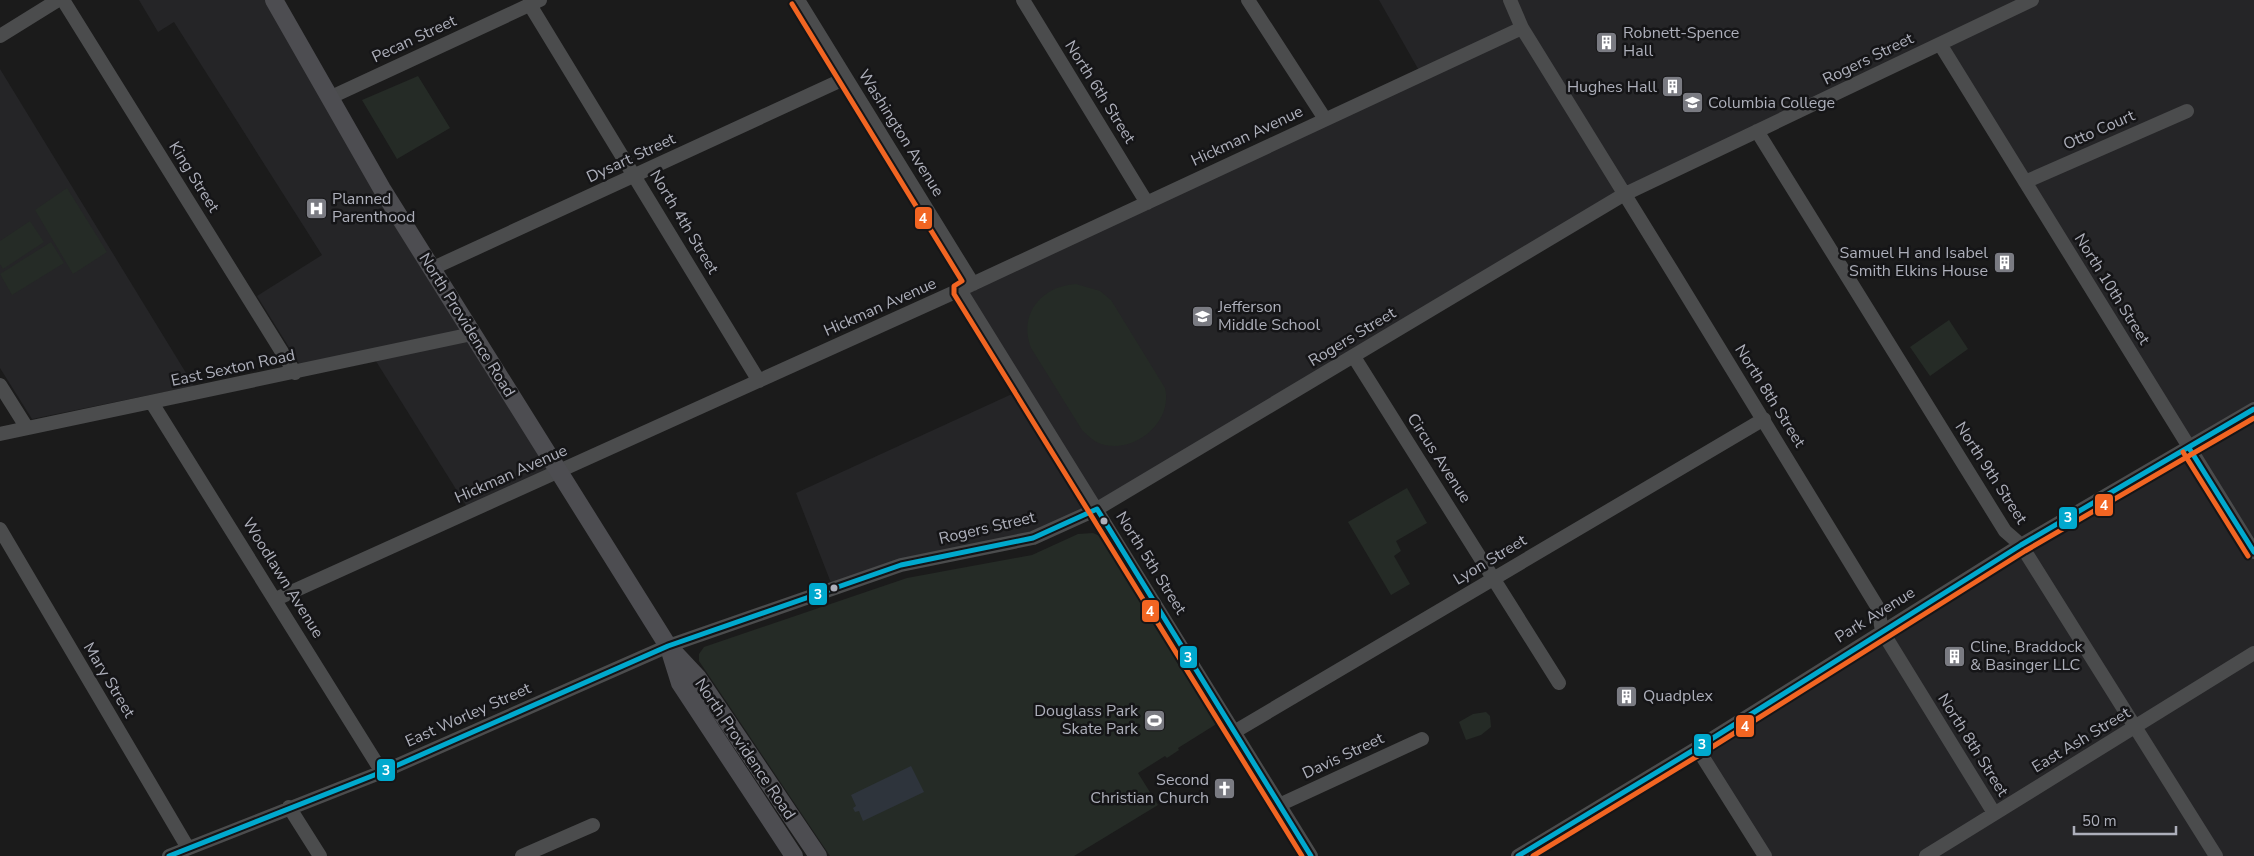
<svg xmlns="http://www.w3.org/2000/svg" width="2254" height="856" viewBox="0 0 2254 856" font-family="'Nunito Sans',sans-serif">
  <rect width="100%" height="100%" fill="#1b1b1b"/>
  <!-- built -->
  <path fill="#252527" d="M139 0H275L559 472 469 510 374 358 305 373 257 296 322 255 174 22 158 32Z
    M1379 0H2254V856H1765L1697 748 2189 448 1940 44 1623 195 1354 357 1033 538 833 588 796 493 1023 389 964 284 1421 74Z
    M0 69 194 386 32 419 0 368Z"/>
  <!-- green -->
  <path fill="#252b26" d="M418 76 450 128 397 159 362 100Z
    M67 188 107 252 73 274 35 210Z
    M30 221 44 242 3 269 0 264V241Z
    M51 242 64 263 12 295 0 274Z
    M1076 284 1100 291 1111 300 1165 388C1173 421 1137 452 1105 445 1095 443 1088 436 1082 430L1031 348C1018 315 1041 286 1076 284Z
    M1949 320 1968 349 1930 376 1910 347Z
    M1407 488 1427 523 1396 541 1401 551 1394 556 1410 584 1391 595 1348 522Z
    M1093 533 1100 536 1218 723 1178 748 1179 750 1167 758 1165 756 1138 773 1158 805 1074 856H830L699 661V654L704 647 907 578 1032 555 1078 534Z
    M1486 712 1490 716 1491 727 1481 735 1466 740 1459 722 1473 714Z"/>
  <!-- water -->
  <path fill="#2e343c" d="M911 766 924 792 863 821 859 811 855 812 853 808 856 806 851 795Z"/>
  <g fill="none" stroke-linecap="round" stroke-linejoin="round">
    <!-- minor -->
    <path stroke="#4b4c4d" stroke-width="14" d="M63 0 295 373
      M798 0 973 284
      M1023 0 1147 203
      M1248 0 1325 119
      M1510 0 1522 28C1641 221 1761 414 1878 608L1882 631 1994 813
      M530 5 759 381
      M0 36 58 0
      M1940 44 2254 552
      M329 98 540 0
      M1757 131 2005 531 2021 545 2216 856
      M2025 182 2187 111
      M431 269 846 78
      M960 290 1311 856
      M1354 357 1559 683
      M0 385 27 428
      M152 403 382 772
      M0 434 472 334
      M0 529 188 848
      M276 599 966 287 1522 28
      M1234 732 1764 419
      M1697 748 1765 856
      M1279 805 1422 739
      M289 807 320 856
      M169 856 382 772 668 646 901 565 1033 538 1097 509 1623 195 2032 0
      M522 856 593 825
      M1518 856 1697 748 2021 545 2254 409
      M1926 856 2254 653"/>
    <!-- major -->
    <path stroke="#4d4d51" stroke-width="18" d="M274 0 382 189 668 646 698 678 818 856
      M670 651 680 683 794 856"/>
    <defs>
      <path id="bus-1" d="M2189 448 2254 552
        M169 856 382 772 668 646 901 565 1033 538 1097 509 1311 856
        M1518 856 1697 748 2021 545 2254 409"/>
      <path id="bus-2" d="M792 4 962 281 954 286V294L1302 856
        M2183 452 2248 556
        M1533 856 1701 754 2025 551 2254 418"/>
    </defs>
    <!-- bus-1 casing -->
    <use href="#bus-1" stroke="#151517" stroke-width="9"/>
    <!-- bus-2 casing -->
    <use href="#bus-2" stroke="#151517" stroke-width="9"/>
    <!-- bus-1 -->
    <use href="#bus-1" stroke="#00a9ce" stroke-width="5"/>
    <!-- bus-2 -->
    <use href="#bus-2" stroke="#f26522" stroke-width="5"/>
  </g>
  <!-- icons -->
  <defs>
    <symbol id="building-square" viewBox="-11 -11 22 22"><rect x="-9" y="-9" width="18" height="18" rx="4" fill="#7a7b82" stroke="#151517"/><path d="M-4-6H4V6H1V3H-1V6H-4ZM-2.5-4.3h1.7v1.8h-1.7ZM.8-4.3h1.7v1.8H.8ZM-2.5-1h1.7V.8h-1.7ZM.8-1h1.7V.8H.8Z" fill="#fff"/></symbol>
    <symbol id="university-square" viewBox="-11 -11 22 22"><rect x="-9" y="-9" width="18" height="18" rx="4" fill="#7a7b82" stroke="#151517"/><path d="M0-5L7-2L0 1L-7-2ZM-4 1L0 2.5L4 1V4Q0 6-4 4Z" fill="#fff"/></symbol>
    <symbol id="hospital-square" viewBox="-11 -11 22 22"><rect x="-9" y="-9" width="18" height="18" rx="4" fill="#7a7b82" stroke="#151517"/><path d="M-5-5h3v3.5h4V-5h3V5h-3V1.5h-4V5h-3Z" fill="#fff"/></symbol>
    <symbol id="school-square" viewBox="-11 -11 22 22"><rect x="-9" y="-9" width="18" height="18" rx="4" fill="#7a7b82" stroke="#151517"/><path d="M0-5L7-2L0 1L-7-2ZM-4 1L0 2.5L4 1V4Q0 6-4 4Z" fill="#fff"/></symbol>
    <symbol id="stadium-square" viewBox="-11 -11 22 22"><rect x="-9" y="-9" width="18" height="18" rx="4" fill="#7a7b82" stroke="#151517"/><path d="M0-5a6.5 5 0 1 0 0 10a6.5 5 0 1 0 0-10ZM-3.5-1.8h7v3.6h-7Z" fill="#fff"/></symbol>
    <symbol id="church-square" viewBox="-11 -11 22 22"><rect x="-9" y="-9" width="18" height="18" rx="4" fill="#7a7b82" stroke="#151517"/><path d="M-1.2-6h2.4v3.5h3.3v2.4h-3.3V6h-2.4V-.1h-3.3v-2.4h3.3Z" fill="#fff"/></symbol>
  </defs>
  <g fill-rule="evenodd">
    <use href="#building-square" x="1594" y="30" width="25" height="25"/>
    <use href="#building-square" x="1660" y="74" width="25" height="25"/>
    <use href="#university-square" x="1680" y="90" width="25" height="25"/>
    <use href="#hospital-square" x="304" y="196" width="25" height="25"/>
    <use href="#building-square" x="1992" y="250" width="25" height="25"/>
    <use href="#school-square" x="1190" y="304" width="25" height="25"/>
    <use href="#building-square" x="1942" y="644" width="25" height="25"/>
    <use href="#building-square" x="1614" y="684" width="25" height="25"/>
    <use href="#stadium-square" x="1142" y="708" width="25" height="25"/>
    <use href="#church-square" x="1212" y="776" width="25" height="25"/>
  </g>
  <!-- markers -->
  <g fill="#adafba" stroke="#151517" stroke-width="2">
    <circle cx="1104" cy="521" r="4.5"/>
    <circle cx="834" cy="588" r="4.5"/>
  </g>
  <g text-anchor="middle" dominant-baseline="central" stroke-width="5" stroke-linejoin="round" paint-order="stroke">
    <!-- poi labels -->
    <g font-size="16" fill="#adafba" stroke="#151517" text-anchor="start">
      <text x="1623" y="33">Robnett-Spence<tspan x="1623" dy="18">Hall</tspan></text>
      <text x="1657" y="87" text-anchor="end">Hughes Hall</text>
      <text x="1708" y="103">Columbia College</text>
      <text x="332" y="199">Planned<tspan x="332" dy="18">Parenthood</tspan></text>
      <text x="1988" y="253" text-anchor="end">Samuel H and Isabel<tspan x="1988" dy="18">Smith Elkins House</tspan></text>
      <text x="1218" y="307">Jefferson<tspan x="1218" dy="18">Middle School</tspan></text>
      <text x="1970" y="647">Cline, Braddock<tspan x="1970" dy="18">&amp; Basinger LLC</tspan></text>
      <text x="1643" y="696">Quadplex</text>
      <text x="1138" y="711" text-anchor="end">Douglass Park<tspan x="1138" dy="18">Skate Park</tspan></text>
      <text x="1209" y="780" text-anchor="end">Second<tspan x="1209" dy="18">Christian Church</tspan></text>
    </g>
    <!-- street labels -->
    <g font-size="16" fill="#adafba" stroke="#151517">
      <text transform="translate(414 39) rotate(-25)">Pecan Street</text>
      <text transform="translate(1868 59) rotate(-26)">Rogers Street</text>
      <text transform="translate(1100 92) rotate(58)">North 6th Street</text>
      <text transform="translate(2099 130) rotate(-24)">Otto Court</text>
      <text transform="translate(901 133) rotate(58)">Washington Avenue</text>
      <text transform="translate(1247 136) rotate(-25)">Hickman Avenue</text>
      <text transform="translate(631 158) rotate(-25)">Dysart Street</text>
      <text transform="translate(194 177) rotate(58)">King Street</text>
      <text transform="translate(684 222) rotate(59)">North 4th Street</text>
      <text transform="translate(2112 289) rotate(58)">North 10th Street</text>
      <text transform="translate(880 307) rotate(-24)">Hickman Avenue</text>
      <text transform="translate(467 325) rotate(58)">North Providence Road</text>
      <text transform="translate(1352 337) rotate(-31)">Rogers Street</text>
      <text transform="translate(233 368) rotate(-12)">East Sexton Road</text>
      <text transform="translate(1770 396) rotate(58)">North 8th Street</text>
      <text transform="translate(1439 458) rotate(57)">Circus Avenue</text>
      <text transform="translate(1991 473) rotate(57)">North 9th Street</text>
      <text transform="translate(511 474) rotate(-24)">Hickman Avenue</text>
      <text transform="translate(987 528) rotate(-13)">Rogers Street</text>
      <text transform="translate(1490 560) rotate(-31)">Lyon Street</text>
      <text transform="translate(1151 563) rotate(58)">North 5th Street</text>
      <text transform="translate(283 578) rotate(58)">Woodlawn Avenue</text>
      <text transform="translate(1875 615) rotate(-32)">Park Avenue</text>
      <text transform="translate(109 680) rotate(59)">Mary Street</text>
      <text transform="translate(468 715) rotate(-24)">East Worley Street</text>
      <text transform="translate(2081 740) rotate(-31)">East Ash Street</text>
      <text transform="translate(1973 745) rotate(58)">North 8th Street</text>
      <text transform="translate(745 749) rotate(56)">North Providence Road</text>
      <text transform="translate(1343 756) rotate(-25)">Davis Street</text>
    </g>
  </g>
  <g stroke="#151517" stroke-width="2">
    <rect x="914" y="206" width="19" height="24" rx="5" fill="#f26522"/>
    <rect x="2094" y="493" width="20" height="24" rx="5" fill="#f26522"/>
    <rect x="2058" y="506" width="20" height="24" rx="5" fill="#00a9ce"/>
    <rect x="808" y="582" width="20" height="24" rx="5" fill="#00a9ce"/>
    <rect x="1141" y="599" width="19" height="24" rx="5" fill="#f26522"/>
    <rect x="1179" y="645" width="19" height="24" rx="5" fill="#00a9ce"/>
    <rect x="1735" y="714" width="20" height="24" rx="5" fill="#f26522"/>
    <rect x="1693" y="733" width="19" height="24" rx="5" fill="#00a9ce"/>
    <rect x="376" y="758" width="20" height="24" rx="5" fill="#00a9ce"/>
  </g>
  <g font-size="14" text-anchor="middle" font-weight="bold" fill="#fff">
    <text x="923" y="223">4</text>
    <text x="2104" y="510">4</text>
    <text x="2068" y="522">3</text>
    <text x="818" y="599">3</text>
    <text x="1150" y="616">4</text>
    <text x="1188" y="662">3</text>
    <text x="1745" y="731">4</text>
    <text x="1702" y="749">3</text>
    <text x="386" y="775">3</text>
  </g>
  <!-- scale -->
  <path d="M2074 826v8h102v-8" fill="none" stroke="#adafba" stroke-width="2.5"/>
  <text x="2082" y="826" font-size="15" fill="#adafba" stroke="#151517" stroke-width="4" paint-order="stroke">50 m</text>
</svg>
